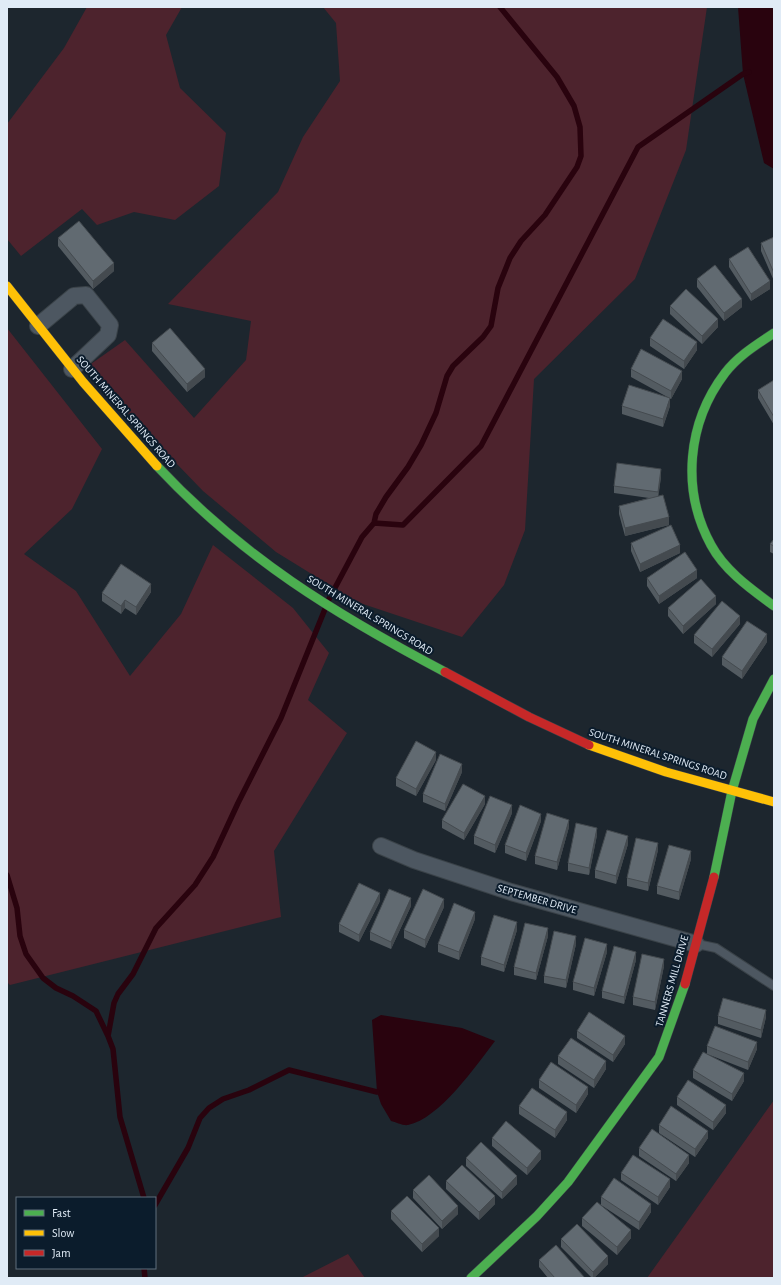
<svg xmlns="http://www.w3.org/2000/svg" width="781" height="1285" viewBox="0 0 781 1285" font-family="'Alegreya Sans',sans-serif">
  <rect width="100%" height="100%" fill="#1d262e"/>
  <!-- green -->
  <path fill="#4d232d" d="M87 7H182L166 35 180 88 226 133 219 186 175 220 134 212 97 225 82 209 21 256 7 239V124L64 48Z
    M323 7H707L686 150 635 279 534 379 525 530 504 585 462 637 357 602 276 552 203 491 119 404 88 366 125 340 194 418 246 360 251 321 168 304 278 192 303 137 340 81 336 23Z
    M7 328 102 449 72 509 24 554 76 591 130 676 181 614 213 545 293 608 329 653 308 700 347 733 274 851 281 917 10 985 7 982Z
    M774 1100V1278H647Z
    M348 1254 365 1278H301Z"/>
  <!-- water -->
  <path fill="#29030e" d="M738 7H770L774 9V169L764 163 743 74Z
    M381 1015 462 1028 495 1041C476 1066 439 1119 408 1125 403 1126 396 1122 391 1121L381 1104 377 1092 372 1020Z"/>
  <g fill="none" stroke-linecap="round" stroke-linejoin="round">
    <!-- stream -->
    <path stroke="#29030e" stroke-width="5.5" d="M374 523 403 525 481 446 638 147 743 74 749 72
      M328 601 362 537 374 523 376 514 386 497 408 467 421 445 436 413 447 376 453 366 483 337 491 326 498 288 510 258 521 241 545 215 577 167 581 156 580 127 574 106 557 77 500 7
      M7 875 17 908 20 936 26 954 43 978 56 988 73 996 96 1011 108 1036 113 1049 120 1117 144 1198
      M108 1036 114 1003 118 994 133 974 156 928 195 885 213 857 238 803 281 718 325 609
      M155 1205 188 1148 200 1118 209 1108 223 1099 249 1090 289 1070 377 1092
      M144 1268 145 1278"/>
    <defs>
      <path id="lane" d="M697 944 716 948 774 986"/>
      <path id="street" d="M38 326 74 296 86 295 110 325 108 335 72 369
        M381 846 414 860 511 892 696 944"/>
      <path id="fast" d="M774 333C756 345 738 356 725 373 687 423 681 490 711 545 725 571 751 589 774 606
        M157 466C243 558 335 614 445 672
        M714 877 732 791 753 719 774 679
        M471 1278 537 1216 568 1182 659 1057 685 984"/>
      <path id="slow" d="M7 286 83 382 157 466
        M589 745 666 772 774 802"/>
      <path id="jam" d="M445 672 529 717 589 745
        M685 984 714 877"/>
    </defs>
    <!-- lane casing -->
    <use href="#lane" stroke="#3a4248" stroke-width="10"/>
    <!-- street casing -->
    <use href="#street" stroke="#3a4248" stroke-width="18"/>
    <!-- fast casing -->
    <use href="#fast" stroke="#3a4248" stroke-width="10"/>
    <!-- slow casing -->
    <use href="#slow" stroke="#3a4248" stroke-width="10"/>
    <!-- jam casing -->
    <use href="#jam" stroke="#3a4248" stroke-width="10"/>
    <!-- lane -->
    <use href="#lane" stroke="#4d5761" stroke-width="8"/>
    <!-- street -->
    <use href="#street" stroke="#4d5761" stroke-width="16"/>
    <!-- fast -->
    <use href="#fast" stroke="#4caf50" stroke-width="9"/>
    <!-- slow -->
    <use href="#slow" stroke="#ffc107" stroke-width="9"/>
    <!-- jam -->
    <use href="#jam" stroke="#c62828" stroke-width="9"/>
  </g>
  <!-- wall -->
  <path fill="#535b61" d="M774 237V281L761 251V243Z
    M58 238 114 271 93 289 58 246Z
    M729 259 770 289 751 301 729 267Z
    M697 279 742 307 724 321 697 287Z
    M670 306 718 327 702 344 670 314Z
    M650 338 697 350 684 369 650 346Z
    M152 343 205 377 187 392 152 351Z
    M631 369 682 379 671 399 631 377Z
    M774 380V425L758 398V390Z
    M622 406H670L663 427 622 414Z
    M661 477 658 496 669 525 625 536 619 514V506L649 498 614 493V486Z
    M774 539V554L770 552V544Z
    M631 543 680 553 640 572 631 551Z
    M647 578H697L659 604 647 586Z
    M151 592 136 615 125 608 121 614 102 601V593Z
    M716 604 683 634 668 616V608Z
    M740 624 712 657 694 643V635Z
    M767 642 742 679 722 665V657Z
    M436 760 416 796 396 786V778Z
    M462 772 445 811 423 802V794Z
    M485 804 464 840 442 828V820Z
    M512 813 495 853 474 844V836Z
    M541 821 526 861 505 853V845Z
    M569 827 557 870 535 864V856Z
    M597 835 589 875 568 871V863Z
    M628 844 616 884 595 878V870Z
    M658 850 648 891 627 886V878Z
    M691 859 679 900 657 894V886Z
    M380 901 359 942 339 932V924Z
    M411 906 391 949 370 940V932Z
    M444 907 425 948 404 938V930Z
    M475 919 459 960 438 952V944Z
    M517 930 504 972 481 965V957Z
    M548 936 536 980 514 975V967Z
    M576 944 566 988 544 983V976Z
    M607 952 594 996 573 990V982Z
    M636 960 624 1004 602 998V991Z
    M664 966 655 1010 633 1005V997Z
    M718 1016 766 1017 761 1038 718 1024Z
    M577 1031 625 1044 613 1062 577 1038Z
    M707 1046 757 1049 748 1070 707 1054Z
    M558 1056 606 1069 594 1088 558 1064Z
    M693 1070 744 1081 732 1101 693 1078Z
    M539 1080 588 1094 576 1113 539 1088Z
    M677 1097 726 1113 713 1130 677 1105Z
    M519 1106 567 1120 555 1138 519 1114Z
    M659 1125 708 1138 695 1157 659 1133Z
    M492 1138 541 1159 527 1175 492 1146Z
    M639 1148 689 1163 676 1181 639 1156Z
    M466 1158 517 1184 502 1199 466 1166Z
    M621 1173 670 1187 658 1205 621 1180Z
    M446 1181 495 1204 479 1220 446 1189Z
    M413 1190 458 1214 442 1229 413 1198Z
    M601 1197 651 1212 639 1230 601 1205Z
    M391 1211 439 1236 422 1252 391 1219Z
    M582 1218 631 1238 617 1255 582 1226Z
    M561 1239 608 1264 594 1278H592L561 1247Z
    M539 1260 585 1278H548L539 1267Z"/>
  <!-- shaded-wall -->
  <path fill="#444a4f" d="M114 263V271L93 289V281Z
    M770 281V289L751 301V294Z
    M742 299V307L724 321V313Z
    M718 319V327L702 344V336Z
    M697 342V350L684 369V361Z
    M205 369V377L187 392V384Z
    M682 371V379L671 399V391Z
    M670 398V406L663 427V419Z
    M661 469V477L658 500V492Z
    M669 517V525L625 536V528Z
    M680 545V553L640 572V564Z
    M697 570V578L659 604V596Z
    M151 584V592L136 615V607Z
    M716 596V604L683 634V626Z
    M125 600V608L121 614V606Z
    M740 616V624L712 657V649Z
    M767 634V642L742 679V671Z
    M436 752V760L416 796V789Z
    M462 764V772L445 811V804Z
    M485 796V804L464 840V833Z
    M512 805V813L495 853V845Z
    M541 814V821L526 861V853Z
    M569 820V827L557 870V862Z
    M597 828V835L589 875V868Z
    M628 836V844L616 884V876Z
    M658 843V850L648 891V883Z
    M691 851V859L679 900V892Z
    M380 893V901L359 942V935Z
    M411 898V906L391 949V942Z
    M444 899V907L425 948V940Z
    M475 912V919L459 960V952Z
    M517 922V930L504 972V965Z
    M548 928V936L536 980V973Z
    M576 936V944L566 988V980Z
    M607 944V952L594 996V988Z
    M636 952V960L624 1004V997Z
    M664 959V966L655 1010V1002Z
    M766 1010V1017L761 1038V1030Z
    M625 1036V1044L613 1062V1055Z
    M757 1042V1049L748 1070V1062Z
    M606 1061V1069L594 1088V1080Z
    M744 1073V1081L732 1101V1094Z
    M588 1087V1094L576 1113V1105Z
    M726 1105V1113L713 1130V1122Z
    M567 1112V1120L555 1138V1130Z
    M708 1131V1138L695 1157V1149Z
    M541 1151V1159L527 1175V1168Z
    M689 1155V1163L676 1181V1174Z
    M517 1176V1184L502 1199V1192Z
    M670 1179V1187L658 1205V1197Z
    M495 1196V1204L479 1220V1212Z
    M651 1204V1212L639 1230V1222Z
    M458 1206V1214L442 1229V1221Z
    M439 1228V1236L422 1252V1244Z
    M631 1230V1238L617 1255V1247Z
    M608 1256V1264L594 1278H593V1272Z"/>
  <!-- building -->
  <path fill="#616a71" stroke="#444a4f" d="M79 221 114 263 93 281 58 238Z
    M774 237V273L761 243Z
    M748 247 770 281 751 294 729 259Z
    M715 265 742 299 724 313 697 279Z
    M686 289 718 319 702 336 670 306Z
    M663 319 697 342 684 361 650 338Z
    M170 328 205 369 187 384 152 343Z
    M641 349 682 371 671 391 631 369Z
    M774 380V417L758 390Z
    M629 385 670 398 663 419 622 406Z
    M617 463 661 469 658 492 614 486Z
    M663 495 669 517 625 528 619 506Z
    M671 525 680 545 640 564 631 543Z
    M774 539V546L770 544Z
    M685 552 697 570 659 596 647 578Z
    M121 564 151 584 136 607 125 600 121 606 102 593Z
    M701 579 716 596 683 626 668 608Z
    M722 601 740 616 712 649 694 635Z
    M747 621 767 634 742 671 722 657Z
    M416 741 436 752 416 789 396 778Z
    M440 754 462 764 445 804 423 794Z
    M463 784 485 796 464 833 442 820Z
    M490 796 512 805 495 845 474 836Z
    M520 805 541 814 526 853 505 845Z
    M547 813 569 820 557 862 535 856Z
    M576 823 597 828 589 868 568 863Z
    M607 830 628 836 616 876 595 870Z
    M636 838 658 843 648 883 627 878Z
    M669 845 691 851 679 892 657 886Z
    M359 883 380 893 359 935 339 924Z
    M389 889 411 898 391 942 370 932Z
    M423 889 444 899 425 940 404 930Z
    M454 903 475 912 459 952 438 944Z
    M494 915 517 922 504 965 481 957Z
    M525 923 548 928 536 973 514 967Z
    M554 931 576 936 566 980 544 976Z
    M585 938 607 944 594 988 573 982Z
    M614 946 636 952 624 997 602 991Z
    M642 954 664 959 655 1002 633 997Z
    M723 998 766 1010 761 1030 718 1016Z
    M589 1012 625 1036 613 1055 577 1031Z
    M715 1026 757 1042 748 1062 707 1046Z
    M571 1038 606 1061 594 1080 558 1056Z
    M703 1052 744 1073 732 1094 693 1070Z
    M551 1062 588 1087 576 1105 539 1080Z
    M688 1080 726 1105 713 1122 677 1097Z
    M532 1088 567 1112 555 1130 519 1106Z
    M671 1106 708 1131 695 1149 659 1125Z
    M506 1121 541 1151 527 1168 492 1138Z
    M652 1129 689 1155 676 1174 639 1148Z
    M481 1142 517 1176 502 1192 466 1158Z
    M633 1155 670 1179 658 1197 621 1173Z
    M462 1165 495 1196 479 1212 446 1181Z
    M429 1175 458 1206 442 1221 413 1190Z
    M614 1178 651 1204 639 1222 601 1197Z
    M407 1196 439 1228 422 1244 391 1211Z
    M597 1202 631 1230 617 1247 582 1218Z
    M577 1224 608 1256 593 1272 561 1239Z
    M556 1245 585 1278H555L539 1260Z"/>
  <g text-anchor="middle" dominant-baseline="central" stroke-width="4" stroke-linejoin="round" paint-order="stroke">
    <!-- street labels -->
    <g font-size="11" fill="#e0ebf6" stroke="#0b1c2c">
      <text transform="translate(126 412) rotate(49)">SOUTH MINERAL SPRINGS ROAD</text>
      <text transform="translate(370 615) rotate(31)">SOUTH MINERAL SPRINGS ROAD</text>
      <text transform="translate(658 754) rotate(18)">SOUTH MINERAL SPRINGS ROAD</text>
      <text transform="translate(537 899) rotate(16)">SEPTEMBER DRIVE</text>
      <text transform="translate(672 981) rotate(-74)">TANNERS MILL DRIVE</text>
    </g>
  </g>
  <!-- border -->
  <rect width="781" height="1285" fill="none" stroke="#e0ebf6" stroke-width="16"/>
  <!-- legend -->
  <rect x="16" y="1197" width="140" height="72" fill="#0b1c2c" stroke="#606f7d"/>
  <rect x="24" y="1210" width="20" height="6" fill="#4caf50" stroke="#606f7d"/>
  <text x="52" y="1217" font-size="12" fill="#e0ebf6">Fast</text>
  <rect x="24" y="1230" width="20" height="6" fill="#ffc107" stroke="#606f7d"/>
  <text x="52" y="1237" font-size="12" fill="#e0ebf6">Slow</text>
  <rect x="24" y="1250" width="20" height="6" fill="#c62828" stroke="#606f7d"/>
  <text x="52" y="1257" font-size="12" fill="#e0ebf6">Jam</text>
</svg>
